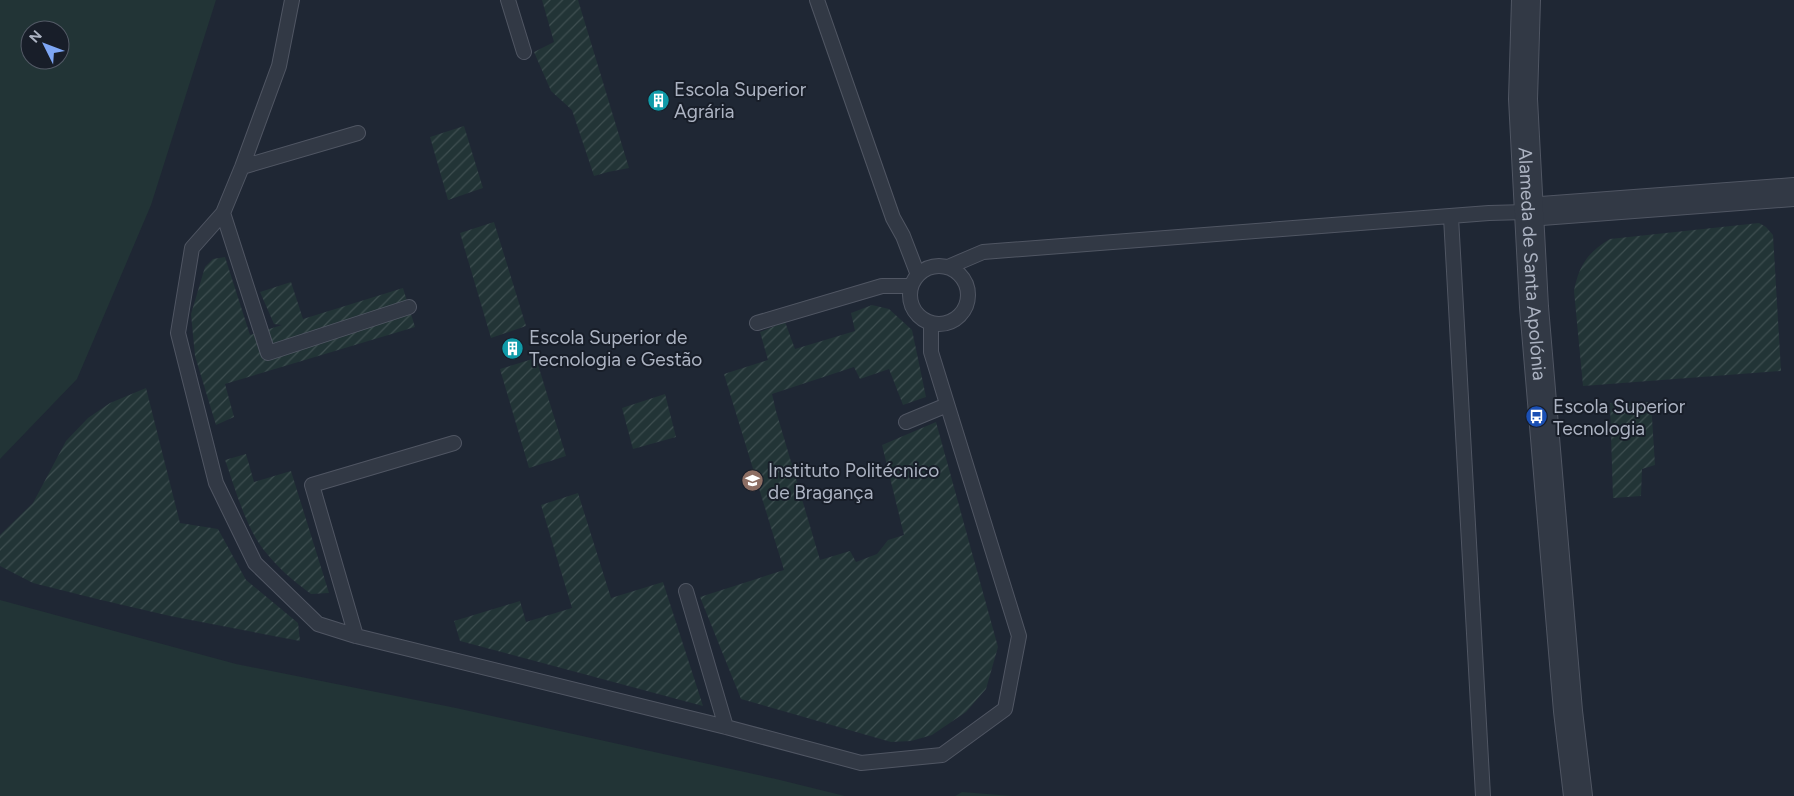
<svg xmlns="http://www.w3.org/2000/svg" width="1794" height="796" viewBox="0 0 1794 796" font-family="Figtree,sans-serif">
  <defs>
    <pattern id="garden-furrows" width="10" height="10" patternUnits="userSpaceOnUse" patternTransform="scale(1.25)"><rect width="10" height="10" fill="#223436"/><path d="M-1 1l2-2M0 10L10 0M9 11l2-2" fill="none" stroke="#3f4f51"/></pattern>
  </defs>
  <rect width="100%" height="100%" fill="#1f2734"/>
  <!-- grass -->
  <path fill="#223436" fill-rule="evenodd" d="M0 0H216L151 205 77 379 0 459ZM30 30H60V60H30Z
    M0 600 236 664 456 708 776 779 845 796H0Z
    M962 792 1013 796H955Z"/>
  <!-- garden -->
  <path fill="url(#garden-furrows)" d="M542 0H578L629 168 608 172 594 176 572 110 551 91 534 52 554 42Z
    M464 126 483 188 448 200 430 137Z
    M494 222 526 326 491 338 460 233Z
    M1759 223 1766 227 1773 235 1781 371 1583 386 1574 291C1579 265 1588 252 1610 239Z
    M225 257 250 335 282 325 274 324 260 292 291 282 303 319 403 288 415 327 225 384 234 417 216 425 195 356 191 314 205 267 213 259Z
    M872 305 889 309 912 330 926 397 903 405 889 369 860 379 854 367 772 394 776 411 820 560 850 551 856 562 877 554 888 540 904 535 882 445 936 422 998 647 986 689 966 712 932 735 911 741 891 742 741 699 700 597 784 570 724 374 768 360 760 332 785 322 795 349 855 331 851 313Z
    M536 358 566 456 529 468 500 369Z
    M146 388 180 523 218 529 246 580 298 623 300 641 170 616 97 599 33 583 0 566V535L33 503 66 441 88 418 110 403Z
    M665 394 676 437 633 449 622 408Z
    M1651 402 1655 465 1642 469 1641 496 1613 498 1610 403Z
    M246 454 254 482 291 471 329 593 311 594C293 581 277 567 263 549 245 525 235 488 225 460Z
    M578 493 611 598 663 582 703 706 460 641 454 621 520 601 526 622 572 608 541 505Z"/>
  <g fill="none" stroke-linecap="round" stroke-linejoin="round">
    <defs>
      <path id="service" d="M292 0 279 66 242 167 223 213 192 248 178 333 216 483 255 563 318 624 356 636 726 727 861 763 942 755 1005 709 1019 636 931 352V323
        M508 0 524 52
        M817 0 893 218 903 236 918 275
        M242 167 358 133
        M223 213 268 353 409 307
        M1451 217 1483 796
        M910 295a29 29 0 1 1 58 0a29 29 0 1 1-58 0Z
        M948 267 983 252 1489 213 1528 212
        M757 323 882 286H911
        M906 422 947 405
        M686 591 726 727
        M356 636 312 485 454 443"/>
      <path id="minor" d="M1528 212 1794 192"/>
      <g id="tertiary">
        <path id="s1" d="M1526 0 1523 99 1534 307 1568 711 1578 796"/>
      </g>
    </defs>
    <!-- service casing -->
    <use href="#service" stroke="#505663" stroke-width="16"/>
    <!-- minor casing -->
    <use href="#minor" stroke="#505663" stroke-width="30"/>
    <!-- tertiary casing -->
    <use href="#tertiary" stroke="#505663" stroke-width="30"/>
    <!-- service -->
    <use href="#service" stroke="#323945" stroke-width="14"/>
    <!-- minor -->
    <use href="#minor" stroke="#323945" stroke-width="28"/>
    <!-- tertiary -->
    <use href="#tertiary" stroke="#323945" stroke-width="28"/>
  </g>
  <!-- icons -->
  <defs>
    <symbol id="building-disc" viewBox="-11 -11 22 22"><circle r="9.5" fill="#0f9aa8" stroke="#181e29"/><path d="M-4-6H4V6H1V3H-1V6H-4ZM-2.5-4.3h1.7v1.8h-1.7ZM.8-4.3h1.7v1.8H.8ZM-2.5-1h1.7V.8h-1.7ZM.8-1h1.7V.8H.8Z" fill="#fff"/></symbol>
    <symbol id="bus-disc" viewBox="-11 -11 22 22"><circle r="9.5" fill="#1a4fb4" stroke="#181e29"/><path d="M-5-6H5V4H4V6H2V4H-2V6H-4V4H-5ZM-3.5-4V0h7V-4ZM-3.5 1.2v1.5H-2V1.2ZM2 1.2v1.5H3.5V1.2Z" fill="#fff"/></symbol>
    <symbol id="university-disc" viewBox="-11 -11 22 22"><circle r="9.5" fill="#8d6e63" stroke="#181e29"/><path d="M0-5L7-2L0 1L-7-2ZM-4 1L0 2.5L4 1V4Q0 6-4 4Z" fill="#fff"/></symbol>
  </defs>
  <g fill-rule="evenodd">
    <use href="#building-disc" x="646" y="88" width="25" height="25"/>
    <use href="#building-disc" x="500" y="336" width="25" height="25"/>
    <use href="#bus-disc" x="1524" y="404" width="25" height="25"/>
    <use href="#university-disc" x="740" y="468" width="25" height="25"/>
  </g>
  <g text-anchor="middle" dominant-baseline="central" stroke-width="4" stroke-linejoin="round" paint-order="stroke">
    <!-- poi labels -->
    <g font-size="19" fill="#acb3c2" stroke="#181e29" text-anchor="start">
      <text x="674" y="89">Escola Superior<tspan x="674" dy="22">Agrária</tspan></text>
      <text x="529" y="337">Escola Superior de<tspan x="529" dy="22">Tecnologia e Gestão</tspan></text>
      <text x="1553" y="406">Escola Superior<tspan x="1553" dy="22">Tecnologia</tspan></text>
      <text x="768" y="470">Instituto Politécnico<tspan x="768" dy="22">de Bragança</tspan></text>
    </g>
    <!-- street labels -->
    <g font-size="19" fill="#acb3c2" stroke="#181e29">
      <text stroke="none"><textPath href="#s1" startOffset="264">Alameda de Santa Apolónia</textPath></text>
    </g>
  </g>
  <!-- north arrow -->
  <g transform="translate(45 45) rotate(312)"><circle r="24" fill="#181e29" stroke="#535a66"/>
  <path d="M0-4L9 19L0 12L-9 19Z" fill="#7ea7f5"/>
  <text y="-8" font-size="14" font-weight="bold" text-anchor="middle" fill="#acb3c2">N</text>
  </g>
</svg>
